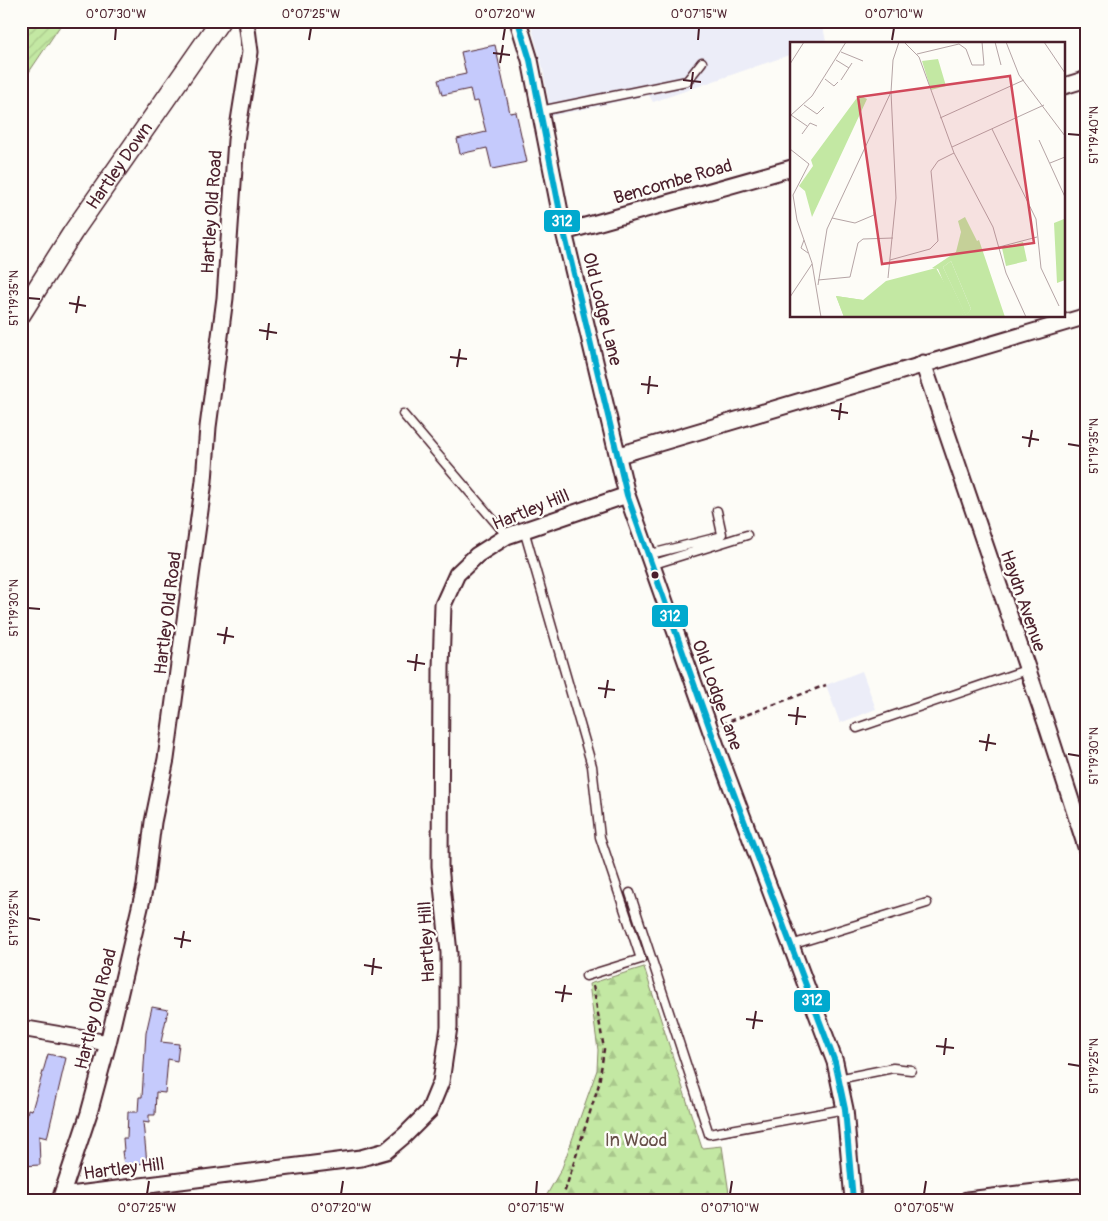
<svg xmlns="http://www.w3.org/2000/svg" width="1108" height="1221" viewBox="0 0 1108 1221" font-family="Pangolin,sans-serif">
  <defs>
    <pattern id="forest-firs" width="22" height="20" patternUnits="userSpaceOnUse" patternTransform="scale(1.25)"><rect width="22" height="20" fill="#c3e8a3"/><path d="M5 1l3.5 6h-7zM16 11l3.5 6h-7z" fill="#a9c78c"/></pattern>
    <pattern id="garden-furrows" width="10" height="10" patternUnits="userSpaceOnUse" patternTransform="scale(1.25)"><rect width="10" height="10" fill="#c3e8a3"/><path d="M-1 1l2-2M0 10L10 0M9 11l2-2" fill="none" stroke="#a9c78c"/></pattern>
  </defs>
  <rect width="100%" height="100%" fill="#fdfcf7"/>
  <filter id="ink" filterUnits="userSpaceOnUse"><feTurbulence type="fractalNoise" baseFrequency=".02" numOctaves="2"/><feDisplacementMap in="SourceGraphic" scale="10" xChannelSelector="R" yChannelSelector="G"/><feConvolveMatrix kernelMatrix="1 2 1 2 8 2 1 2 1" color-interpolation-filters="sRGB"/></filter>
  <g filter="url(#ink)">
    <!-- built -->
    <path fill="#ecedf8" d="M530 21H822L826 42 792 44V54L653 102 649 95 551 116 543 69Z
      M862 671 876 709 840 723 826 685Z"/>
    <!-- forest -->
    <path fill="url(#forest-firs)" stroke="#868467" d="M644 967 702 1148 722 1146 730 1200H544L562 1168 597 1070 598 1050 589 984Z"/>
    <!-- garden -->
    <path fill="url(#garden-furrows)" stroke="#868467" d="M21 21H54L60 26 21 84Z"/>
    <!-- building -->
    <path fill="#c5cafc" stroke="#4a1f2b" d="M495 45 510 113 516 112 527 162 492 169 487 148 460 154 457 139 486 132 478 101 473 102 470 89 442 95 438 80 466 74 461 52Z
      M152 1007 168 1010 161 1042 179 1044 177 1061 168 1059 165 1093 156 1092 155 1115H149V1123L143 1122 147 1163 124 1165 122 1151H124L123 1138H127L128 1112H138L139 1097H142L146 1033Z
      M48 1054 66 1058 47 1138 39 1136 40 1165 21 1166V1146L28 1109 32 1110Z"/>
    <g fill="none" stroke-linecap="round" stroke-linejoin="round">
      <defs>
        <path id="service" d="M540 111 687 81 702 62
          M403 414 507 536
          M524 530 592 766 600 837 641 959 586 976
          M647 555 719 537 722 534 717 511
          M651 565 747 535
          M857 728 1026 670
          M630 893 709 1134 845 1109
          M791 945 927 903
          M838 1079 893 1068 911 1070"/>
        <path id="minor" d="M518 21 530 60 564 232 627 495 720 757 835 1062 845 1109 853 1200
          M1064 86 1087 79
          M564 232 792 168
          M923 363 1048 729 1087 850
          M619 455 1087 316
          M21 1028 108 1043
          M62 1196 361 1158 386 1151 405 1135 429 1111 441 1082 449 1027V953L440 866 441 668 443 605 457 574 477 555 507 536 627 495
          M60 1200 89 1113 108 1043 145 886 153 822 166 759 204 481 208 427 225 298 236 140 250 52 246 21
          M967 1200 1087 1186"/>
        <g id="tertiary">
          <path id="s1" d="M21 314 73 232 220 21"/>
        </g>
      </defs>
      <!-- service casing -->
      <use href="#service" stroke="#4a1f2b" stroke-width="11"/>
      <!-- minor casing -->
      <use href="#minor" stroke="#4a1f2b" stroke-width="19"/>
      <!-- tertiary casing -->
      <use href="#tertiary" stroke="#4a1f2b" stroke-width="22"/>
      <!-- path -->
      <path stroke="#4a1f2b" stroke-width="2.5" stroke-dasharray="5 4" stroke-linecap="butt" d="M722 724 826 685
        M562 1200 599 1084 604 1049 593 985"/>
      <!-- service -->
      <use href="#service" stroke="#fdfcf7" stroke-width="8"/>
      <!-- minor -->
      <use href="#minor" stroke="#fdfcf7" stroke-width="15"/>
      <!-- tertiary -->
      <use href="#tertiary" stroke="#fdfcf7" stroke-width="19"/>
      <defs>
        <path id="bus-1" d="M518 21 530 60 564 232 627 495 720 757 835 1062 845 1109 853 1200"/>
      </defs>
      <!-- bus-1 casing -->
      <use href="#bus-1" stroke="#fdfcf7" stroke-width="10"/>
      <!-- bus-1 -->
      <use href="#bus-1" stroke="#00a9ce" stroke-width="6"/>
    </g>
  </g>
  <!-- ticks -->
  <path fill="none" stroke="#4a1f2b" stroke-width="2" d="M115 40 116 28M309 40 311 28M503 40 505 28M698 40 699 28M892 40 894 28M493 53 510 55M500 63 503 45M683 80 701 82M691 89 693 72M1068 134 1080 135M28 298 40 299M69 303 86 306M76 313 79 296M259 330 277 333M267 340 269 323M450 357 467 359M457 367 460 349M641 384 658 386M648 394 650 376M831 410 848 413M839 420 841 403M1022 437 1039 440M1068 444 1080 446M1029 447 1032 430M28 608 40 609M217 634 234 637M224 644 227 627M407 661 425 664M415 671 417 654M598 688 615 690M605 698 608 680M788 715 806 717M796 725 798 707M979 741 996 744M986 751 989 734M1068 754 1080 756M28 918 40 920M174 938 191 941M181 948 184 931M364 965 382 968M372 975 374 958M555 992 572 994M562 1002 565 985M746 1019 763 1021M753 1029 756 1011M936 1046 954 1048M944 1055 946 1038M1068 1064 1080 1066M147 1194 149 1181M341 1194 343 1181M536 1194 537 1181M730 1194 732 1181M924 1194 926 1181"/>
  <!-- markers -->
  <circle fill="#4a1f2b" stroke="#fdfcf7" stroke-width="2" cx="655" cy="575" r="4.5"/>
  <g text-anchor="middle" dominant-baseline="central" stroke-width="4.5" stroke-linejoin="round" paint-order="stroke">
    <!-- street labels -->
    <g font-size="18" fill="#4a1f2b" stroke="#fdfcf7">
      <text stroke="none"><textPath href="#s1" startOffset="178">Hartley Down</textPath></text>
      <text transform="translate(673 182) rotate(-16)">Bencombe Road</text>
      <text transform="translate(212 212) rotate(-86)">Hartley Old Road</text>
      <text transform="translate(602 309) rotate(76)">Old Lodge Lane</text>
      <text transform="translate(531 510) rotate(-22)">Hartley Hill</text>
      <text transform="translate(1023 601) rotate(71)">Haydn Avenue</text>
      <text transform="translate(168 613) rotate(-83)">Hartley Old Road</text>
      <text transform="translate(717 695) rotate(70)">Old Lodge Lane</text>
      <text transform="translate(427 942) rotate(-93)">Hartley Hill</text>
      <text transform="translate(96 1009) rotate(-76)">Hartley Old Road</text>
      <text transform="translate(124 1169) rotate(-7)">Hartley Hill</text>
    </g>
    <!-- park labels -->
    <g font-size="18" fill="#685149" stroke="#fdfcf7">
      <text x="636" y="1140">In Wood</text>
    </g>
  </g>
  <!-- overview -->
  <g transform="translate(790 42)">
    <rect width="275" height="275" fill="#fdfcf7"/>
    <path d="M161 219 181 267 176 274 153 225ZM146 226 174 275H54L46 254 73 258 96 239Z" fill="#c3e8a3"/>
    <path d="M175 175 187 199 189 198 215 275H174L161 258 148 227 142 226 166 210 171 190 168 179ZM161 219 181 267 176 273 153 225ZM274 177 275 238 267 241 264 181ZM46 254 73 258 63 275H54Z" fill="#c3e8a3" fill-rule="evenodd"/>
    <path d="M148 17 156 44 141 48 132 19ZM233 200 237 219 216 224 212 206Z" fill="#c3e8a3"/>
    <path d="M69 53 77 57 22 175 15 149 9 144 23 124 21 118Z" fill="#c3e8a3"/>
    <path fill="none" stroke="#b5a4a5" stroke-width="1" d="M114 0 129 15 164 111 203 185 216 231 236 275M205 0 211 23M216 0 229 33 275 94M254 0 275 31M51 10 73 19M127 12 169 2 176 7 182 23H194L192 0M46 18 59 26M0 22 14 0M35 37 44 44 48 40M51 38 62 21M14 63 27 72 34 65M1 73 17 84M0 74 22 54 56 0M150 76 234 38M202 87 246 177 251 226 269 264M12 92 20 81 27 84M249 98 275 155M162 105 254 63M0 107 19 122 3 153 7 178 22 221 31 275M260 121 275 115M42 176 65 181 84 173V170M14 198 11 206 18 211M209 205 247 195M100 218 140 207 148 199 141 129 148 119 164 111M98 236 106 156 101 50M28 238 60 235 68 201 73 197 103 196M28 243 37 187 101 50 103 18 109 0M0 255 22 222"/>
    <path fill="#d1495b" fill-opacity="0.15" stroke="#d1495b" stroke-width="2.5" d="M220 34 244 201 92 222 68 55Z"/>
    <rect width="275" height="275" fill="none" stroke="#4a1f2b" stroke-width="2.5"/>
  </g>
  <g stroke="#fdfcf7" stroke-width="2">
    <rect x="543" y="209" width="38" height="24" rx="5" fill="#00a9ce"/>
    <rect x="651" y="604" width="38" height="24" rx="5" fill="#00a9ce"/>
    <rect x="793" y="989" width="38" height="24" rx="5" fill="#00a9ce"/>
  </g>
  <g font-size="14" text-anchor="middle" font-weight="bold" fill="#fff">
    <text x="562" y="226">312</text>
    <text x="670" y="621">312</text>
    <text x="812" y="1005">312</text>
  </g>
  <!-- margin -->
  <rect width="1108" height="1221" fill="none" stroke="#fdfcf7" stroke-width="55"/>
  <rect x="28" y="28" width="1052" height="1166" fill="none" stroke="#4a1f2b" stroke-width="2"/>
  <g font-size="12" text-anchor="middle" fill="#4a1f2b">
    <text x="116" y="18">0°07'30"W</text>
    <text x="311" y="18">0°07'25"W</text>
    <text x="505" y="18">0°07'20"W</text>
    <text x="699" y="18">0°07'15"W</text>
    <text x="894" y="18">0°07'10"W</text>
    <text transform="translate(1094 135) rotate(-90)" y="4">51°19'40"N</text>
    <text transform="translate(14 298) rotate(-90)" y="4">51°19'35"N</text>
    <text transform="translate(1094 446) rotate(-90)" y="4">51°19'35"N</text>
    <text transform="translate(14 608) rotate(-90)" y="4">51°19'30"N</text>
    <text transform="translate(1094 756) rotate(-90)" y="4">51°19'30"N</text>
    <text transform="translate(14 918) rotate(-90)" y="4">51°19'25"N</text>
    <text transform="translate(1094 1066) rotate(-90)" y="4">51°19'25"N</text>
    <text x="147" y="1212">0°07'25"W</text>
    <text x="341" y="1212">0°07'20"W</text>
    <text x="536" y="1212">0°07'15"W</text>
    <text x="730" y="1212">0°07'10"W</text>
    <text x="924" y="1212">0°07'05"W</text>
  </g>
</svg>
